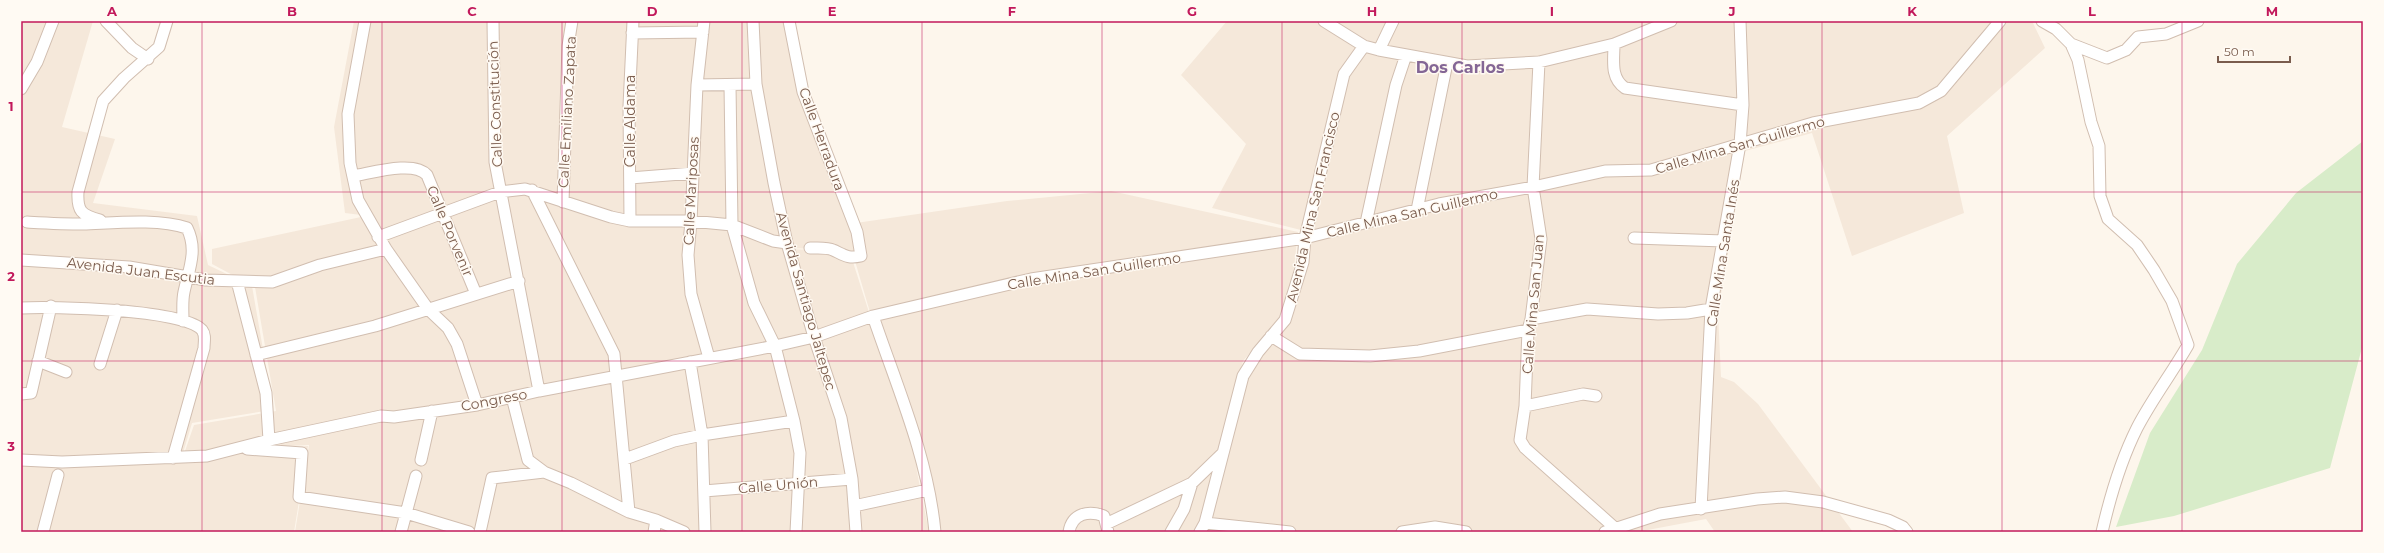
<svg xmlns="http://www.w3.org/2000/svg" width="2384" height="553" viewBox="0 0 2384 553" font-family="Montserrat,sans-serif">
  <rect width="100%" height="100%" fill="#fdf6ec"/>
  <!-- residential -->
  <path fill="#f5e8da" d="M21 21H93L62 127 115 139 93 203 197 216 208 265 252 286 269 384 271 410 192 423 183 453 308 446 294 532H21Z
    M354 21H784L849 224 1007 201 1111 191 1298 232 1292 285 1281 318 1243 361 1202 518 1194 532H931L929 508 916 467 929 532H295L309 445 185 451 194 425 276 411 255 287 212 264V249L361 217 372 236 488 193 522 186 560 205 628 224 685 223 728 229 783 249 822 250 853 262 881 350 855 261 822 249 783 248 729 227 686 222H628L560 204 522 184 488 192 372 235 361 215 345 213 334 127Z
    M1227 21H2032L2045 48 1947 136 1964 213 1852 256 1812 133 1745 151 1718 312 1721 377 1734 382 1758 404 1853 532H1715L1706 519 1637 532H1202L1249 360 1280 332 1300 288 1301 230 1212 208 1246 144 1181 75Z"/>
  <!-- green -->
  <path fill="#d8ecc9" d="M2363 141V344L2330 468 2174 516 2116 527 2150 433 2202 350 2237 264 2296 193Z"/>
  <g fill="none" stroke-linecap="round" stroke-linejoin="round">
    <defs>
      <path id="minor" d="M106 21 132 48 148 59
        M365 21 348 114 350 163 358 200 386 249 428 309 448 328 457 344 477 405
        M493 21 495 162 539 391
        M704 21 697 85 691 221 688 255 691 294 709 358
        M753 21 756 84 774 183 787 243 814 337 841 418 852 479 856 532
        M789 21 803 92 857 232 861 256C848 259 844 255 833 250 827 247 817 248 810 248
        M1324 21 1364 46 1379 50 1467 66 1539 62 1614 44 1671 21
        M2042 21 2056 29 2071 44 2107 58 2126 50 2138 37 2166 34 2198 21
        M632 33 703 32
        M1614 44C1614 60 1610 78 1625 88L1743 105
        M2071 44 2078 60 2091 122 2099 146 2100 196 2108 219 2137 245 2154 270 2172 301 2188 345C2172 373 2152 399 2137 428 2121 460 2110 497 2102 532
        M1379 50 1393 21
        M1539 62 1533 187 1541 239 1531 319 1528 330 1525 406 1520 440 1525 448 1615 528
        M697 85 756 84
        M730 85 732 225 754 303 775 346 794 421 800 453 796 532
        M21 89 37 62 53 21
        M353 176C372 173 414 160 427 175L476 294
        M630 178 694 173
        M532 190 614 354 629 512
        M563 202 568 46 572 21
        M1417 210 1447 63
        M100 220C81 215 77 211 78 192L103 101 124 78 159 47 167 21
        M630 221 629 106 633 21
        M27 222C46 223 64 224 83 224 113 223 158 218 187 228 198 250 189 269 184 292 182 301 183 311 183 321
        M1366 223 1396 85 1406 55
        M378 237 500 192 525 189 611 217 630 221H691L732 225 773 241 787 243
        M1634 238 1724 241
        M21 260 129 267 206 280 272 282 320 265 386 249
        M237 281 266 393 269 440
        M21 308C51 306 184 309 202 330 206 335 204 342 204 348L173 458
        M873 316C897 387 928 457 935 532
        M1531 319 1587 309 1658 314 1687 313 1711 309
        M1271 336 1300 354 1370 356 1419 351 1528 330
        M256 355 375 326 519 281
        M38 361 66 372
        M690 362 702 435 705 532
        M100 364 117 310
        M21 394 31 393 32 389 51 306
        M512 397 528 460 544 472 571 483 629 512 656 520 684 532
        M1525 406 1583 394 1596 396
        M247 449 302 453 299 497 406 513 469 532
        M625 459 674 441 702 435 794 421
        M21 460 62 462 207 456 269 440 381 416 394 417 477 405 539 391 775 346 814 337 873 316 1031 279 1305 238 1439 204 1533 187 1605 171 1651 170 1813 123 1919 103 1941 91 2000 21
        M421 460 432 411
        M704 491 852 479
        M854 506 928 490
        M1701 509 1711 309 1740 144 1743 105 1740 21
        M1108 523 1192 483 1223 453
        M1205 523 1290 532
        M43 532 58 475
        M401 532 416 476
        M480 532 492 478 544 472
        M654 532 656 520
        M1069 532C1072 513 1089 510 1104 516L1108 532
        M1171 532 1184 509 1192 483
        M1200 532 1205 523 1243 376 1258 352 1285 320 1303 262 1305 238 1344 74 1364 46
        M1402 532 1435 527 1466 532
        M1605 532 1660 514 1757 499 1785 497 1823 502 1888 520 1903 527 1907 532"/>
    </defs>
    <!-- minor casing -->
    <use href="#minor" stroke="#d1beb0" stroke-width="13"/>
    <!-- minor -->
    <use href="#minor" stroke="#fff" stroke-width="11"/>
  </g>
  <!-- grid -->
  <path fill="none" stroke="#c2185b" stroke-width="1" stroke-opacity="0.55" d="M202 21V532M382 21V532M562 21V532M742 21V532M922 21V532M1102 21V532M1282 21V532M1462 21V532M1642 21V532M1822 21V532M2002 21V532M2182 21V532M21 192H2363M21 361H2363"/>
  <g text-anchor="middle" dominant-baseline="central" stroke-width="3" stroke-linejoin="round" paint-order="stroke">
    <!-- street labels -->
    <g font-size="14" fill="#7a5c4d" stroke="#fffaf3">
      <text transform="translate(495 104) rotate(-92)">Calle Constitución</text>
      <text transform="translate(567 112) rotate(-87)">Calle Emiliano Zapata</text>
      <text transform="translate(630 121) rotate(-90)">Calle Aldama</text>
      <text transform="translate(822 139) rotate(70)">Calle Herradura</text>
      <text transform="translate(1740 145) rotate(-16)">Calle Mina San Guillermo</text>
      <text transform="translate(691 191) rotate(-87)">Calle Mariposas</text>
      <text transform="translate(1313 207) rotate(-77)">Avenida Mina San Francisco</text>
      <text transform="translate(1412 213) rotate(-13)">Calle Mina San Guillermo</text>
      <text transform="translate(450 231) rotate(67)">Calle Porvenir</text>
      <text transform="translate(1723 253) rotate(-81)">Calle Mina Santa Inés</text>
      <text transform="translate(141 271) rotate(7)">Avenida Juan Escutia</text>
      <text transform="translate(1094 271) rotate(-9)">Calle Mina San Guillermo</text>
      <text transform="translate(806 301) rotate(74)">Avenida Santiago Jaltepec</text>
      <text transform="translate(1533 304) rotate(-85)">Calle Mina San Juan</text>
      <text transform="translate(494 400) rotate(-11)">Congreso</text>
      <text transform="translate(778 485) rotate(-5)">Calle Unión</text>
    </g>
    <!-- quarter labels -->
    <g font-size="16" font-weight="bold" fill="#846695" stroke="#fffaf3">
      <text x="1460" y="67">Dos Carlos</text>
    </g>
  </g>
  <!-- border -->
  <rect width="2384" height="553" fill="none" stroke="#fffaf3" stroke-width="44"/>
  <!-- scale -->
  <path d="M2218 56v6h72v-6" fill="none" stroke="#7a5c4d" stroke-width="2"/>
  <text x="2224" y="56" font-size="12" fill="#7a5c4d" stroke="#fffaf3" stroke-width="3" paint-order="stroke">50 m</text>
  <rect x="22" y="22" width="2340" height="509" fill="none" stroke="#c2185b" stroke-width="1.5"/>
  <g font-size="13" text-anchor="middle" font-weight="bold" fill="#c2185b">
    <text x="112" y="16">A</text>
    <text x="292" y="16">B</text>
    <text x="472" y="16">C</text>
    <text x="652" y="16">D</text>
    <text x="832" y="16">E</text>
    <text x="1012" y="16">F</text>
    <text x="1192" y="16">G</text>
    <text x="1372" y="16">H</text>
    <text x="1552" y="16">I</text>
    <text x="1732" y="16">J</text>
    <text x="1912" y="16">K</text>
    <text x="2092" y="16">L</text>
    <text x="2272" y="16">M</text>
    <text x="11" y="111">1</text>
    <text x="11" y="281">2</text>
    <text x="11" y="451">3</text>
  </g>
</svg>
